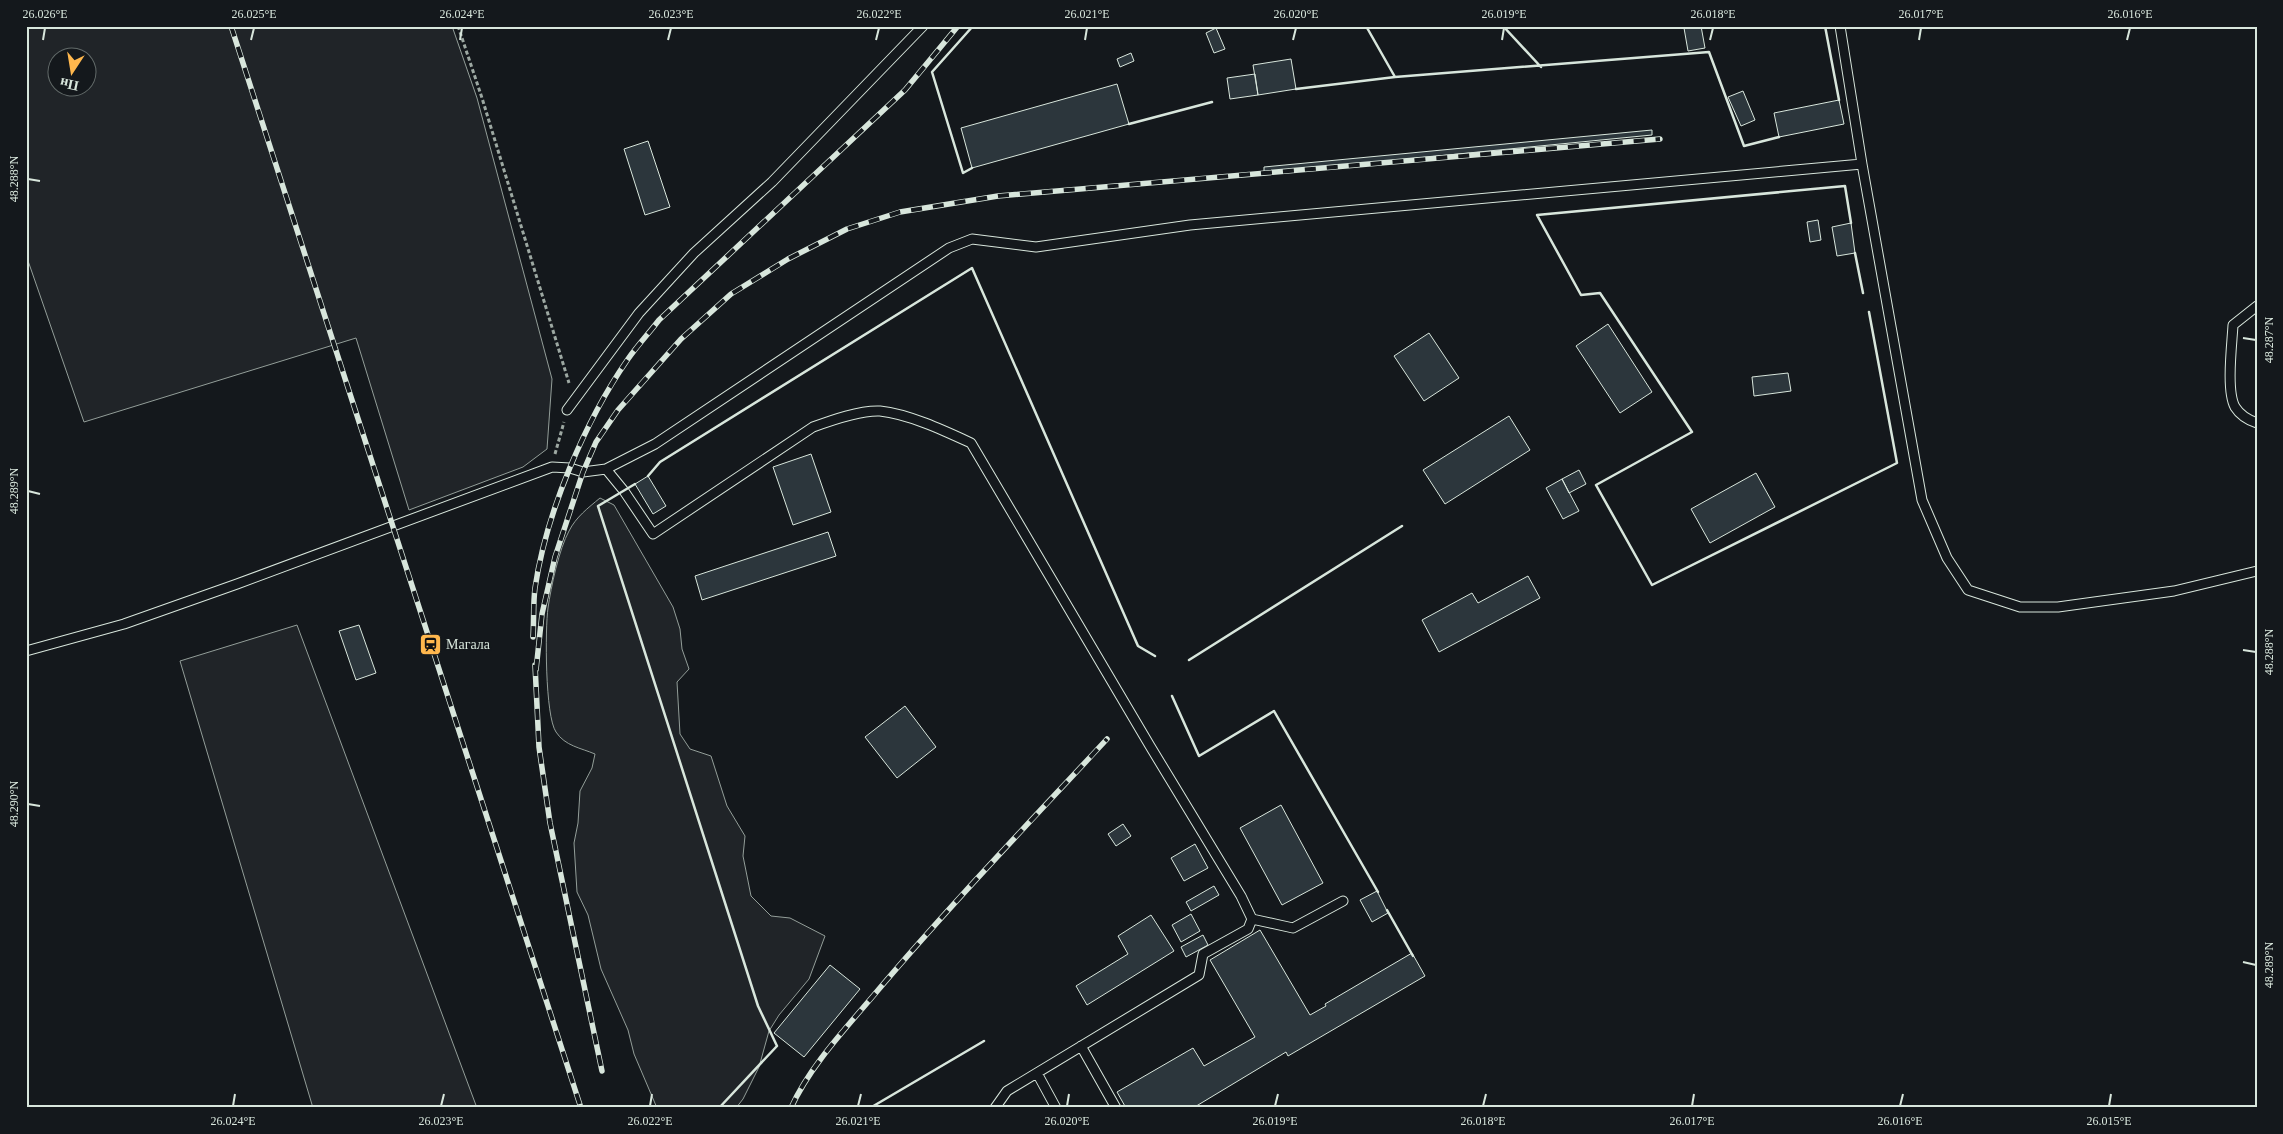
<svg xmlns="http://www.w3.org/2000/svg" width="2283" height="1134" viewBox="0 0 2283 1134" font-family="'Times New Roman',serif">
  <rect width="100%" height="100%" fill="#14181c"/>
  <!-- green -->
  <path fill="#202428" stroke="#939e99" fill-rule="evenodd" d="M26 26H452L477 98 552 379 547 449 523 467 409 510 356 338 84 422 26 255ZM58 58H88V88H58Z
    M600 498 614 505 673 607 680 629 682 649 689 669 677 682 680 734 690 749 711 756 727 806 745 836 743 856 751 896 771 916 790 918 825 936 809 979 779 1015 769 1031 759 1067 743 1099 736 1108H657L634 1054 628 1030 601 969 588 915 577 892 574 843 578 823 580 791 592 768 595 754C581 748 565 746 556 732 545 716 545 629 548 608 551 587 559 549 569 531 576 517 588 508 600 498Z
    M297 625 477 1108H313L180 661Z"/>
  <!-- building -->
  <path fill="#2c363c" stroke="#d8e6dc" d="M1701 26 1705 48 1688 51 1684 28Z
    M1216 28 1225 49 1214 53 1206 33Z
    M1131 53 1134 61 1120 67 1117 59Z
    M1291 59 1296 89 1258 95 1253 65Z
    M1255 74 1258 95 1230 99 1227 78Z
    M1117 84 1129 124 972 168 961 128Z
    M1743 91 1755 120 1741 126 1728 97Z
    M1839 100 1844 124 1779 137 1774 113Z
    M1652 130V135L1264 173V167Z
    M648 141 670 207 645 215 624 149Z
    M1818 220 1821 240 1810 242 1807 222Z
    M1851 223 1855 253 1837 256 1832 227Z
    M1608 324 1652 392 1620 413 1576 346Z
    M1429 333 1459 378 1424 401 1394 356Z
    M1788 373 1791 391 1754 396 1752 377Z
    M1509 416 1530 450 1445 504 1423 470Z
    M811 454 831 512 793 525 773 467Z
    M1579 470 1586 484 1569 493 1562 479Z
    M1756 473 1775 507 1710 543 1691 509Z
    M648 476 666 506 653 514 635 484Z
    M1562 479 1579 511 1563 519 1546 488Z
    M828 532 836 556 702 600 695 576Z
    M1528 576 1540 598 1439 652 1422 620 1472 593 1478 603Z
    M359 625 376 673 356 680 339 631Z
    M905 706 936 747 897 778 865 737Z
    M1281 805 1323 883 1282 905 1240 828Z
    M1123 824 1131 836 1116 846 1108 834Z
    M1195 844 1208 868 1184 881 1171 858Z
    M1214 886 1219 895 1191 911 1186 902Z
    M1377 891 1388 913 1372 922 1360 900Z
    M1191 914 1200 931 1181 942 1172 925Z
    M1151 915 1174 951 1087 1005 1076 986 1128 954 1118 936Z
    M1260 930 1310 1015 1326 1006 1325 1004 1412 953 1425 976 1288 1056 1286 1052 1193 1108H1126L1117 1092 1193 1048 1204 1066 1255 1037 1210 960Z
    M1203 935 1208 945 1186 957 1181 947Z
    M830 965 860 989 804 1057 774 1033Z"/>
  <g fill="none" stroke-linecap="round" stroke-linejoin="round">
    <defs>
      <path id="lane" d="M1840 26 1862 164 1922 500 1947 558 1968 590 2020 607H2058L2174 591 2257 571
        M2257 306 2233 325C2232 344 2226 391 2235 407 2240 415 2248 420 2257 423
        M567 410 639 313 694 253 772 182 923 26
        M606 469 624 491 653 534 813 427C832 420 860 410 880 411 909 414 945 431 971 443L1150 746 1241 896 1252 919 1248 929 1203 954 1199 975 1007 1091 995 1108
        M26 651 124 624 237 584 552 467 570 468 583 472 606 469 655 444 949 248 972 239 1036 247 1190 225 1862 164
        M1252 919 1293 928 1343 901
        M1081 1046 1116 1108
        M1037 1073 1056 1108"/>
    </defs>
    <!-- lane casing -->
    <use href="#lane" stroke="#d8e6dc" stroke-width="11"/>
    <!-- path -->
    <path stroke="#9da8a2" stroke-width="3" stroke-dasharray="4 2.5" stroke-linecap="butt" d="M458 26 482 98 569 383
      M555 454 564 422"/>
    <!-- lane -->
    <use href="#lane" stroke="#14181c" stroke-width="9"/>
    <defs>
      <path id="rail" d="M231 26 581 1108
        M533 637C534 621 533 604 535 588 546 513 585 421 628 359 638 345 649 333 659 320L905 90 958 26
        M535 665 539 747 550 823 602 1071
        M536 670 542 614 555 557 583 472 596 442 618 410 681 339 731 294 788 259 847 229 900 212 998 196 1660 139
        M791 1108C810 1065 849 1025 879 989 952 903 1030 822 1107 739"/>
    </defs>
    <!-- rail casing -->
    <use href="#rail" stroke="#d8e6dc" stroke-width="5.5"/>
    <!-- rail -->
    <use href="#rail" stroke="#14181c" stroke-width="4" stroke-dasharray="11" stroke-linecap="butt"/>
    <!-- wall -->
    <path stroke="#d8e6dc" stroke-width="2.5" d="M1366 26 1395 77
      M1503 26 1541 67
      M1825 26 1839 100
      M1296 89 1395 77 1709 52 1744 146 1779 137
      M1129 124 1212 102
      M972 168 963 173 932 72 973 26
      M1851 223 1845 186 1537 215 1581 295 1600 293 1692 432 1596 485 1652 585 1897 463 1869 312
      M1855 253 1863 293
      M648 476 660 462 972 268 1138 646 1155 656
      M635 484 598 506 758 1006 777 1046 719 1108
      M1189 660 1402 526
      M1172 696 1199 756 1274 711 1378 892
      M1387 910 1413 956
      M870 1108 984 1041"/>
  </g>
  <!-- ticks -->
  <path fill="none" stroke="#d8e6dc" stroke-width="2" d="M43 40 45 28M251 40 254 28M460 40 462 28M668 40 671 28M876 40 879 28M1085 40 1087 28M1293 40 1296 28M1502 40 1504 28M1710 40 1713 28M1919 40 1921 28M2127 40 2130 28M28 179 40 181M2243 338 2256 340M28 491 40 494M2243 650 2256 652M28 804 40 806M2243 962 2256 965M233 1106 235 1094M441 1106 444 1094M650 1106 652 1094M858 1106 861 1094M1067 1106 1069 1094M1275 1106 1278 1094M1483 1106 1486 1094M1692 1106 1694 1094M1900 1106 1903 1094M2109 1106 2111 1094"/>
  <!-- icons -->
  <defs>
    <symbol id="station-square" viewBox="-11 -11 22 22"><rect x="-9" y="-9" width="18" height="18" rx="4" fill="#ffb74d" stroke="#14181c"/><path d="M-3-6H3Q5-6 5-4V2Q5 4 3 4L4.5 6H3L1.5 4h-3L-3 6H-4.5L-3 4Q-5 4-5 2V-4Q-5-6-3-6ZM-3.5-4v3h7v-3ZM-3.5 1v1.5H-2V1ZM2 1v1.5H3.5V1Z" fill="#111"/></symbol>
  </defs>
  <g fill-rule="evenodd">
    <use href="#station-square" x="418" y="632" width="25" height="25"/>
  </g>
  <g text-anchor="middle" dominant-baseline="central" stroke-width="4" stroke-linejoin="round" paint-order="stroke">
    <!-- poi labels -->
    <g font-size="14" fill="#d8e6dc" stroke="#14181c" text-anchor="start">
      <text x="446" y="644">Магала</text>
    </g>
  </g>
  <!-- border -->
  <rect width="2283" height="1134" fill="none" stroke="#14181c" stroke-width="55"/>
  <!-- north arrow -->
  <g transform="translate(72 72) rotate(192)"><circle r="24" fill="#14181c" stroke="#626a69"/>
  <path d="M0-4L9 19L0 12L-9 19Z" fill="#ffb74d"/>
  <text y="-8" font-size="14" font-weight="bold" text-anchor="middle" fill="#d8e6dc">Пн</text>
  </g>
  <rect x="28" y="28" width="2228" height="1078" fill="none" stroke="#d8e6dc" stroke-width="2"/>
  <g font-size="12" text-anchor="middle" fill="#d8e6dc">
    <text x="45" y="18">26.026°E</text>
    <text x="254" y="18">26.025°E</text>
    <text x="462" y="18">26.024°E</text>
    <text x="671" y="18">26.023°E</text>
    <text x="879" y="18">26.022°E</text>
    <text x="1087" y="18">26.021°E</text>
    <text x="1296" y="18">26.020°E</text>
    <text x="1504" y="18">26.019°E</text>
    <text x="1713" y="18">26.018°E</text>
    <text x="1921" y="18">26.017°E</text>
    <text x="2130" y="18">26.016°E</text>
    <text transform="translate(14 179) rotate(-90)" y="4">48.288°N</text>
    <text transform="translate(2269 340) rotate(-90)" y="4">48.287°N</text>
    <text transform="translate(14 491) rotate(-90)" y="4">48.289°N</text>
    <text transform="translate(2269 652) rotate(-90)" y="4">48.288°N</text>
    <text transform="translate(14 804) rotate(-90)" y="4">48.290°N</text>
    <text transform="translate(2269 965) rotate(-90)" y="4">48.289°N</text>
    <text x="233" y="1125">26.024°E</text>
    <text x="441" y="1125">26.023°E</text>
    <text x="650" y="1125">26.022°E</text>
    <text x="858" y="1125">26.021°E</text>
    <text x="1067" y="1125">26.020°E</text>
    <text x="1275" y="1125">26.019°E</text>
    <text x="1483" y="1125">26.018°E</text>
    <text x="1692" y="1125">26.017°E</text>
    <text x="1900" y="1125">26.016°E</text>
    <text x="2109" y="1125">26.015°E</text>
  </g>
</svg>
